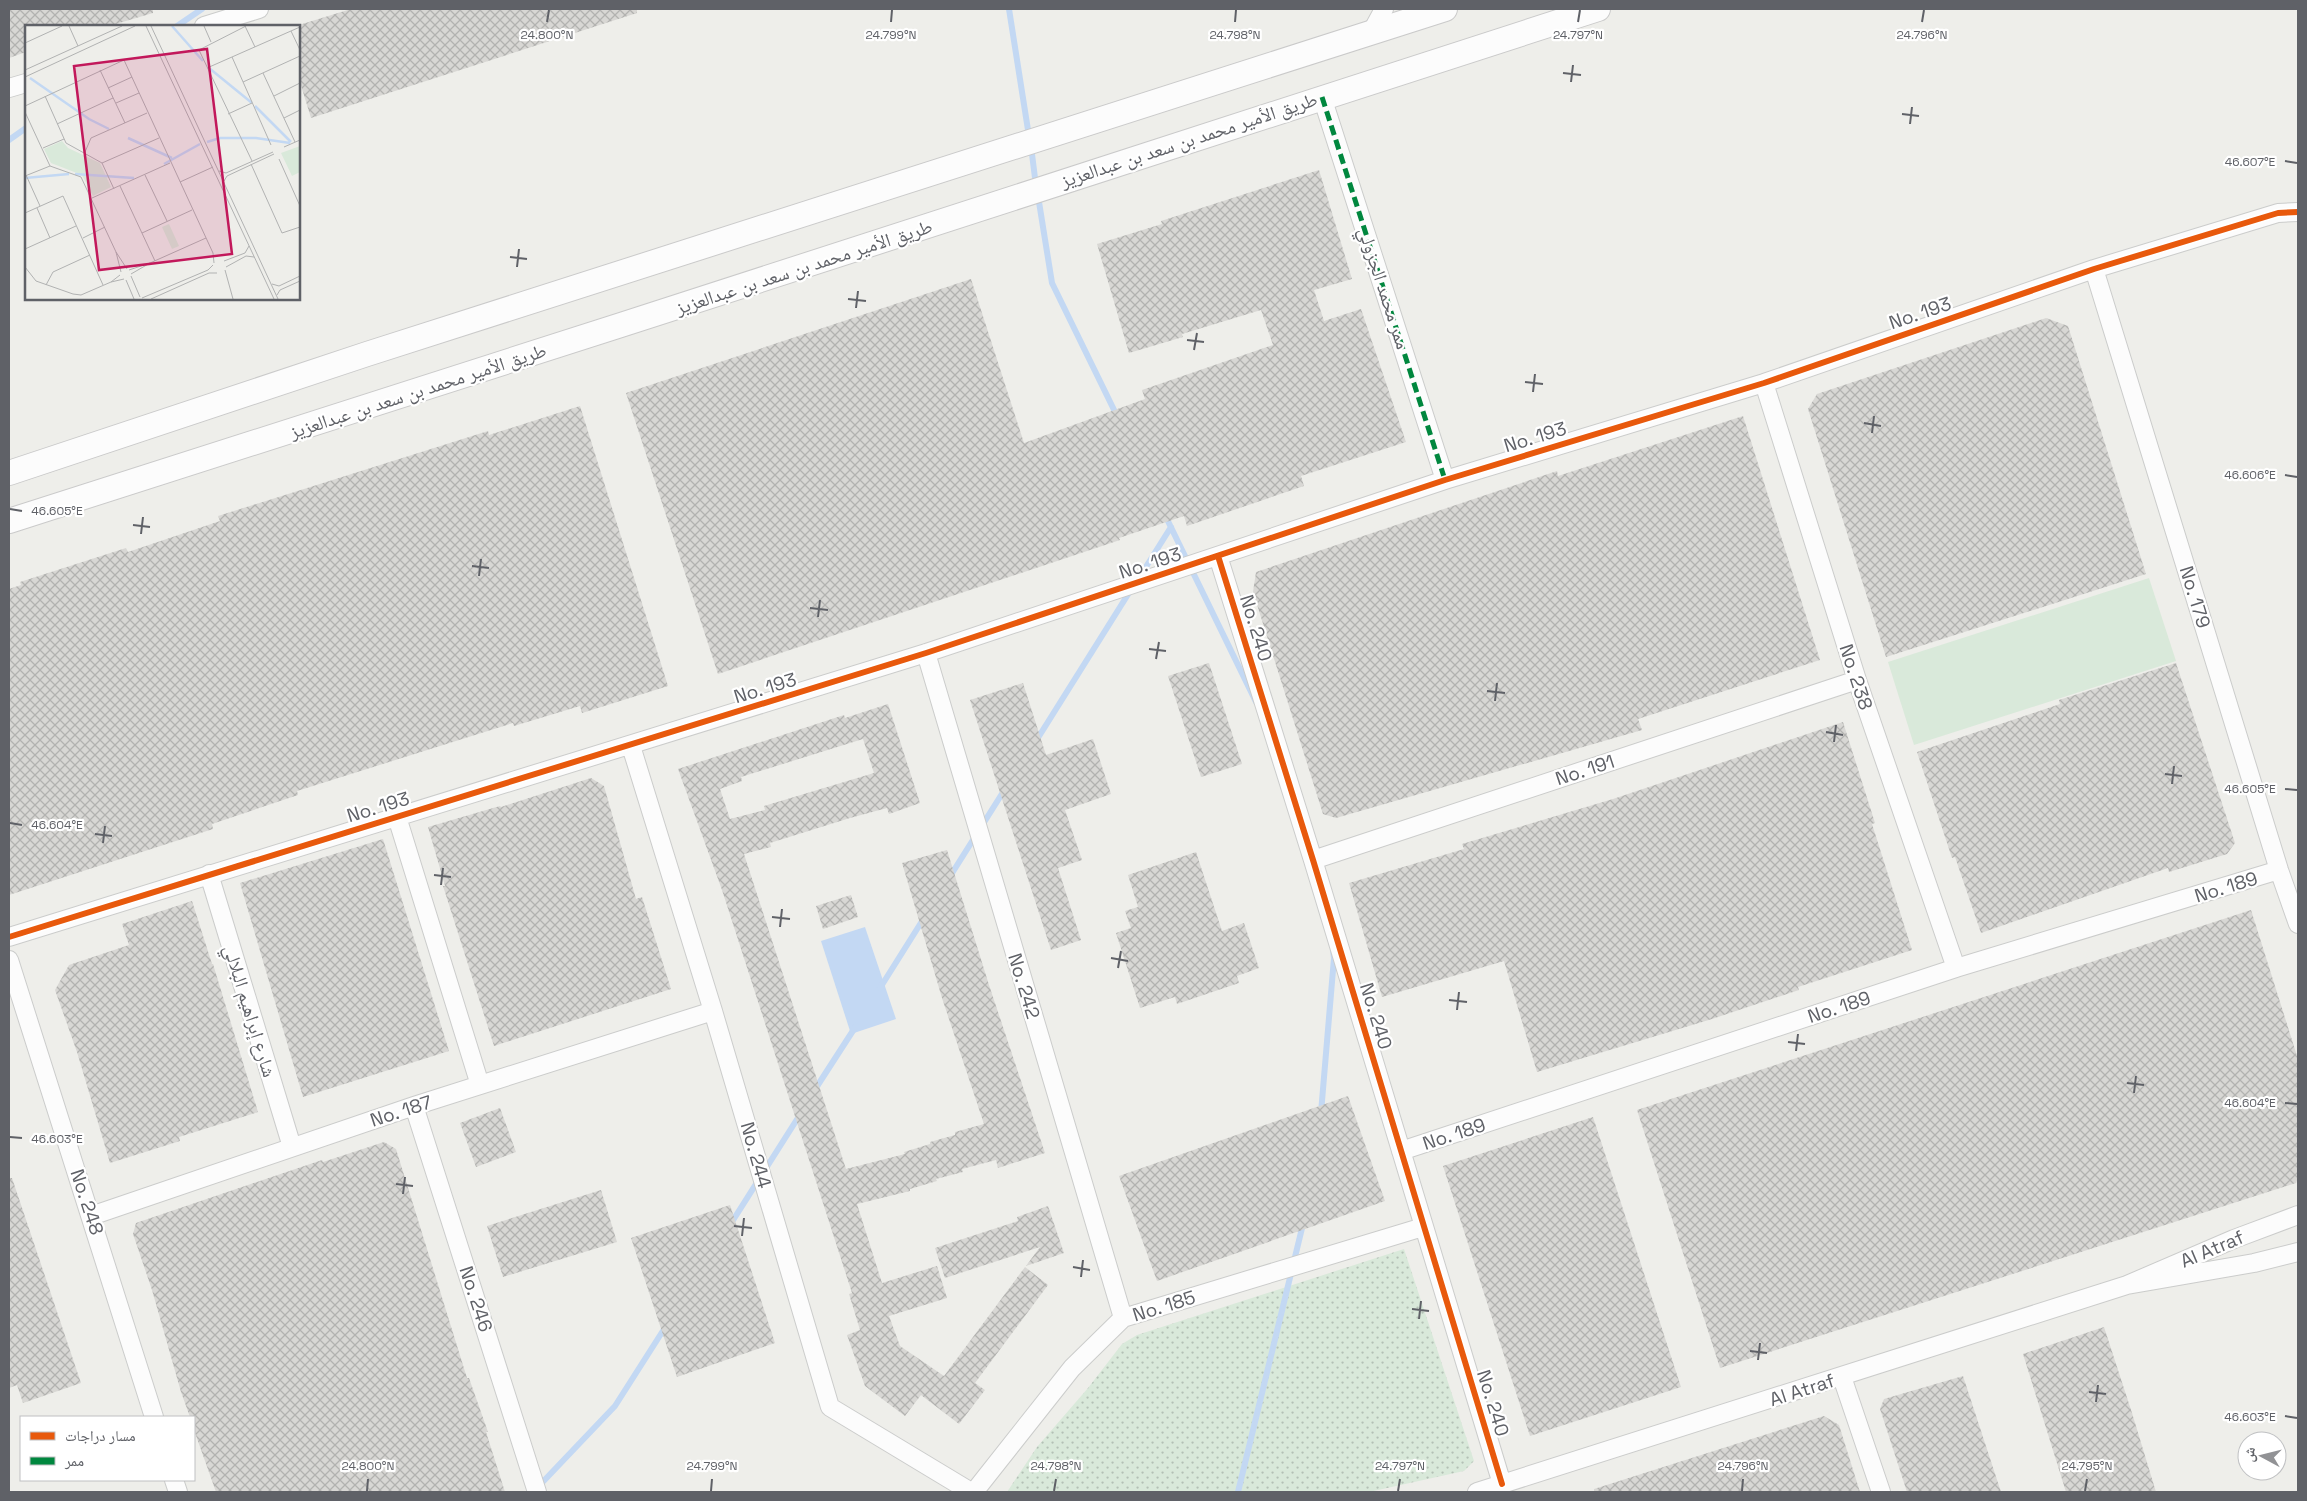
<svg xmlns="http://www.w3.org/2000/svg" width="2307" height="1501" viewBox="0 0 2307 1501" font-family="'Space Grotesk','Noto Naskh Arabic',sans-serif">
  <defs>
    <pattern id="garden-dots" width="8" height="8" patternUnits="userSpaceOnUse" patternTransform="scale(1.25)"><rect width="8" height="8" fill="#d9e9da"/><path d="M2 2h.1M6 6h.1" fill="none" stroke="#b3c0b5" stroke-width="1.8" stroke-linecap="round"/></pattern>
    <pattern id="building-cross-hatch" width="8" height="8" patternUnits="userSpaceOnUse" patternTransform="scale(1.25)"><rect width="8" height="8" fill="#d8d7d4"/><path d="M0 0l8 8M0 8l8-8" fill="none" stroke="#b2b2b0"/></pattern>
  </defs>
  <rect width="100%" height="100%" fill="#eeeeea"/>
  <!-- green -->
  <path fill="#d9e9da" d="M2149 578 2176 661 1914 745 1888 662Z"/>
  <!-- garden -->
  <path fill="url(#garden-dots)" d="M1404 1249 1474 1461 1464 1471 1369 1492H1007L1037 1447 1088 1388 1122 1344 1137 1335Z"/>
  <!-- water -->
  <path fill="#c3d8f3" d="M865 927 896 1019 851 1034 821 941Z"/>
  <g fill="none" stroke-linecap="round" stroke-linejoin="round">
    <!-- stream -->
    <path stroke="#c3d8f3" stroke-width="6" d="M1009 9 1028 130
      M177 26 202 9
      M9 140 26 128
      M1032 154 1035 178
      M1039 202 1052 283 1117 416
      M1165 515 1256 702
      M1139 578 1171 527
      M1036 741 1132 588
      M949 878 1005 789
      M880 988 924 918
      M814 1091 856 1026
      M1321 1113 1334 958 1333 951
      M730 1225 801 1113
      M537 1488 615 1406 666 1326
      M1238 1492 1303 1224"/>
  </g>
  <!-- building -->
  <path fill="url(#building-cross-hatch)" fill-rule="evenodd" d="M9 9H153V13L109 26H26V52L9 58Z
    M351 9H637V13L311 118 299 79V25Z
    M1319 170 1352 279 1314 290 1324 321 1361 309 1406 442 1301 476 1304 486 1187 526 1184 516 1119 538 1120 540 718 674 626 393 971 279 1024 443 1145 399 1142 390 1273 345 1261 310 1182 334 1183 337 1129 353 1097 244 1162 224 1161 221Z
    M2046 318 2068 326 2146 574 1886 657 1808 409 1817 394Z
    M580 406 668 686 582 713 580 706 514 726 513 723 297 791 298 795 212 824 213 829 9 895V589L21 585 20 582 126 548 128 552 220 521 218 516 488 431 489 435Z
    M1743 416 1820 660 1638 719 1642 730 1336 818 1323 814 1253 592 1256 572 1557 471 1558 476Z
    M1209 663 1242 764 1201 777 1168 676Z
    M2176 663 2235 843 2227 854 2169 872 2168 868 1981 933 1955 857 1952 858 1917 752 2060 704 2059 700Z
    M1023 683 1046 755 1093 739 1111 794 1065 810 1082 860 1058 868 1081 940 1051 950 970 700Z
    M888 704 920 803 889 814 887 808 850 818 770 843 771 847 744 854 846 1169 905 1154 904 1152 930 1144V1142L955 1135V1132L984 1124 942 998 902 863 947 850 989 985 1045 1153 998 1168 996 1160 962 1169 963 1172 936 1179 937 1181 910 1189V1191L857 1204 882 1283 937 1266 947 1298 889 1316 900 1346 944 1376 1025 1267 1048 1285 975 1383 985 1390 959 1424 921 1395 905 1416 865 1386 847 1335 860 1330 849 1294 852 1293 722 890 678 769 844 715 845 718ZM863 739 874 773 764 806 765 810 730 819 720 789 742 781 741 777Z
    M1843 722 1875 823 1872 824 1912 950 1798 987 1799 990 1712 1019 1537 1072 1504 961 1382 997 1349 883 1464 849 1462 844 1613 799Z
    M591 778 604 786 636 899 642 897 671 989 494 1046 443 886H445L428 827 500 806 501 807Z
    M383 839 449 1051 303 1097 240 883Z
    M1196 852 1222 931 1244 923 1259 968 1237 976 1239 983 1177 1004 1175 997 1140 1008 1116 933 1131 928 1125 911 1138 907 1128 875Z
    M851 895 858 917 823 929 816 906Z
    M192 901 212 964H213L258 1112 179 1137 180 1141 110 1163 77 1052 55 990 69 965 129 945 122 924Z
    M2251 910 2298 1059V1178L2296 1183 1720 1368 1637 1110Z
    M1348 1096 1385 1201 1157 1281 1119 1176Z
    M500 1108 516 1152 476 1167 460 1123Z
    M1593 1117 1681 1387 1530 1436 1443 1166Z
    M384 1142 396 1149 467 1378H469L488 1432H486L505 1492H216L194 1430V1417H190L181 1392 152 1290 133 1234 136 1223 322 1160 323 1162Z
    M9 1178H12L81 1383 23 1403 17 1385 9 1388Z
    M601 1190 617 1242 503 1277 487 1226Z
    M730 1205 775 1343 677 1377 631 1238Z
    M1048 1206 1064 1253 1026 1266 1040 1247 945 1278 935 1248 1018 1221 1017 1217Z
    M2104 1327 2132 1413 2156 1492H2066L2023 1354Z
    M1963 1376 2001 1492H1907L1880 1409 1884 1399Z
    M1824 1416 1839 1425 1860 1492H1594V1489Z"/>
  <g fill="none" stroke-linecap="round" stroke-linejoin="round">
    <defs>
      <path id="minor" d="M204 26 259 9
        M1371 33 1384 9
        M9 88 26 83
        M1322 97 1445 480
        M2094 269 2279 870 2298 924
        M1764 383 1857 680 1956 968
        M1218 556 1313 860 1502 1484
        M926 653 1123 1318
        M631 746 713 1011 830 1407 971 1492
        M397 817 480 1085
        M1313 860 1857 680
        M209 874 292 1147
        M9 937 926 653 1445 480 1764 383 2094 269 2278 213 2298 212
        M9 960 154 1417
        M414 1106 537 1492
        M1401 1151 1956 968 2279 870
        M2298 1215 2234 1239 2127 1285 2254 1263 2298 1252
        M91 1216 414 1106 713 1011
        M1842 1377 1881 1492
        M174 1480 178 1492
        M974 1492 1072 1368 1123 1318 1423 1227
        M1477 1492 2127 1285"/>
      <path id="secondary" d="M9 473 367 354 1445 9
        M9 521C540 354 1067 178 1598 9"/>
    </defs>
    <!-- minor casing -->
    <use href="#minor" stroke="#cbcccb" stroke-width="20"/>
    <!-- secondary casing -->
    <use href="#secondary" stroke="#cacaca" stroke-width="26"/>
    <!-- minor -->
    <use href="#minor" stroke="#fcfcfc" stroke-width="18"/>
    <!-- secondary -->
    <use href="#secondary" stroke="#fcfcfc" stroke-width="24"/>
    <!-- quiet -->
    <path stroke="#00873e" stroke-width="5" stroke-dasharray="10 5" stroke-linecap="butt" d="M1322 97 1445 480"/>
    <defs>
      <path id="cycleway" d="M1218 556 1313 860 1502 1484
        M9 937 926 653 1445 480 1764 383 2094 269 2278 213 2298 212"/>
    </defs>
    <!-- cycleway casing -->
    <use href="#cycleway" stroke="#fff" stroke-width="9"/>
    <!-- cycleway -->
    <use href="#cycleway" stroke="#e8590c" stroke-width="6"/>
  </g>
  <!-- ticks -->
  <path fill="none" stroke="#5f6167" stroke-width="2" d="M547 22 549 10M891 22 892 10M1235 22 1236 10M1578 22 1580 10M1922 22 1924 10M1563 73 1581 75M1571 82 1573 65M1902 114 1919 116M1910 124 1912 107M2285 161 2297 163M510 257 527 259M517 267 519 249M848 299 866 301M856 308 858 291M1187 340 1204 342M1194 350 1197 333M1525 382 1543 384M1533 392 1535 374M1864 423 1881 426M1872 433 1874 416M2285 475 2297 477M10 509 22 511M133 525 150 527M141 534 143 517M472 566 489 568M479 576 481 559M810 608 828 610M818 617 820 600M1149 649 1166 651M1156 659 1159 642M1487 691 1505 693M1495 701 1497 683M1826 732 1843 735M1834 742 1836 725M2165 774 2182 776M2172 784 2174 766M2285 789 2297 790M10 823 22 825M95 834 112 836M103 843 105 826M434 875 451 877M441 885 443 868M772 917 790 919M780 927 782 909M1111 958 1128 961M1118 968 1121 951M1449 1000 1467 1002M1457 1010 1459 992M1788 1042 1805 1044M1796 1051 1798 1034M2127 1083 2144 1085M2134 1093 2136 1076M2285 1103 2297 1104M10 1137 22 1138M396 1184 413 1186M403 1194 405 1177M734 1226 752 1228M742 1236 744 1218M1073 1267 1090 1270M1081 1277 1083 1260M1412 1309 1429 1311M1419 1319 1421 1301M1750 1351 1767 1353M1758 1360 1760 1343M2089 1392 2106 1394M2096 1402 2098 1385M2285 1416 2297 1418M367 1491 368 1479M711 1491 712 1479M1054 1491 1056 1479M1398 1491 1400 1479M1742 1491 1743 1479M2085 1491 2087 1479"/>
  <g text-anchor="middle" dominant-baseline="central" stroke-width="4.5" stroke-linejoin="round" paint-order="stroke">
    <!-- street labels -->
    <g font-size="19" fill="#5f6167" stroke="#fff">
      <text transform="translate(1189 140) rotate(-18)">طريق الأمير محمد بن سعد بن عبدالعزيز</text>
      <text transform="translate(804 267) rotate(-18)">طريق الأمير محمد بن سعد بن عبدالعزيز</text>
      <text transform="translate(1384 288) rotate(72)">ممر محمد الجزولي</text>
      <text transform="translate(1920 313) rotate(-19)">No. 193</text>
      <text transform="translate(418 391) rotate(-18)">طريق الأمير محمد بن سعد بن عبدالعزيز</text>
      <text transform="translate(1535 437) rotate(-17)">No. 193</text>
      <text transform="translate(1150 563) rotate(-18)">No. 193</text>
      <text transform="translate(2195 597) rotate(73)">No. 179</text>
      <text transform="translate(1256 628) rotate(73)">No. 240</text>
      <text transform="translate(1856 677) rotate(72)">No. 238</text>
      <text transform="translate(765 688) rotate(-17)">No. 193</text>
      <text transform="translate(1585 770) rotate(-18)">No. 191</text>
      <text transform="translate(378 807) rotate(-17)">No. 193</text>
      <text transform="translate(2226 887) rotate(-17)">No. 189</text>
      <text transform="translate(1024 986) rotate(73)">No. 242</text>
      <text transform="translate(1839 1007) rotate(-18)">No. 189</text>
      <text transform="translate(250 1011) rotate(73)">شارع إبراهيم البلالي</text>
      <text transform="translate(1376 1016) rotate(73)">No. 240</text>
      <text transform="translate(401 1111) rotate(-18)">No. 187</text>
      <text transform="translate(1454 1134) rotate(-18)">No. 189</text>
      <text transform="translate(756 1155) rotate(74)">No. 244</text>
      <text transform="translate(87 1202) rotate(72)">No. 248</text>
      <text transform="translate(2212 1249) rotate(-23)">Al Atraf</text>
      <text transform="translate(476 1299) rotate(72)">No. 246</text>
      <text transform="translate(1164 1306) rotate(-17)">No. 185</text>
      <text transform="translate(1802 1390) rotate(-18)">Al Atraf</text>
      <text transform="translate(1493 1403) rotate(73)">No. 240</text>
    </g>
  </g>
  <!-- overview -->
  <g transform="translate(25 25)">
    <rect width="275" height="275" fill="#eeeeea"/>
    <path d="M275 121V147L267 151 256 128ZM144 199 154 221 147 224 137 202Z" fill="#d9e9da"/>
    <path d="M37 116 43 123 75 138 86 162 68 171 57 150 26 138 19 124Z" fill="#d9e9da"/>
    <path fill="none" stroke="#c3d8f3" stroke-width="2.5" d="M147 1 178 36M184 43 227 78M5 53 64 94 84 104M230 81 266 117M103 113 147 133M182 117 195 113H231L265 118M139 139 175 119M50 149 109 153M0 153 44 149"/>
    <path fill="none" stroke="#b1b2b2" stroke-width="1" d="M44 1 53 21M121 1 249 274M126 1 253 274M179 1 186 17M220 1 230 22M221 1 174 25 227 136M266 6 275 25M0 18 37 1M207 32 246 120M182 43 275 2M0 45 97 1M75 45 100 98M238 48 270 117M0 52 110 1M218 57 275 31M83 63 107 52M20 71 41 118 77 138 89 164M249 71 275 58M91 78 114 68M0 81 99 35 188 228 189 238M0 87 25 141M203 89 227 78M259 93 275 85M32 99 88 73M259 122 275 115M18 123 39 114M60 127 66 113 122 88M254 134 275 181M77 138 134 113M226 139 257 208 275 202M194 146 201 148 248 127M1 150 15 181M120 150 142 196M0 151 25 141 56 152 91 227M199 156 202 151 249 129M155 157 188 142M95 161 130 236M67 173 145 138M12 183 25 213M0 188 38 171 78 260M117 208 167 185M58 213 80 202M0 224 51 201M199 236 220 228 224 221M125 238 181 213M0 242 11 256 48 269 56 270 86 257M201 242 221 231 229 232M104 245 125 238 106 249M200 245 208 274M96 247 91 227 102 244M95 250 86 257 99 254M106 251 115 272M101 255 109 274M247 259 254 261 275 251M21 260 28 247 65 230M252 270 255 265 275 256M117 273 183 245 188 240M126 274 184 248H192"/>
    <path fill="#c2185b" fill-opacity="0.15" stroke="#c2185b" stroke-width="2.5" d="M182 24 207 229 74 245 49 41Z"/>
    <rect width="275" height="275" fill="none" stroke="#5f6167" stroke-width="2.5"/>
  </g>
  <g font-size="12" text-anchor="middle" fill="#5f6167" stroke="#fff" stroke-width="4.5" stroke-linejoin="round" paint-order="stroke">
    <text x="547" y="39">24.800°N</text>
    <text x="891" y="39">24.799°N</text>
    <text x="1235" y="39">24.798°N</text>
    <text x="1578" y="39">24.797°N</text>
    <text x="1922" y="39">24.796°N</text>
    <text x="2250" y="166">46.607°E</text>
    <text x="2250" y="479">46.606°E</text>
    <text x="57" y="515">46.605°E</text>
    <text x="2250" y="793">46.605°E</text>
    <text x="57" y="829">46.604°E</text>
    <text x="2250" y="1107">46.604°E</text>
    <text x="57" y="1143">46.603°E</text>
    <text x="2250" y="1421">46.603°E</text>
    <text x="368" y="1470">24.800°N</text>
    <text x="712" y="1470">24.799°N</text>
    <text x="1056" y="1470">24.798°N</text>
    <text x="1400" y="1470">24.797°N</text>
    <text x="1743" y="1470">24.796°N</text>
    <text x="2087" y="1470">24.795°N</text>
  </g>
  <!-- border -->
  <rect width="2307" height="1501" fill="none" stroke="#5f6167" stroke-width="20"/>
  <!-- legend -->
  <rect x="20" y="1416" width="175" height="65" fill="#ffffff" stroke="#bfc0c2"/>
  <rect x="30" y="1432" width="25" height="8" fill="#e8590c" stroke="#bfc0c2"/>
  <text x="65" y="1441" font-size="15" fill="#5f6167">مسار دراجات</text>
  <rect x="30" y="1457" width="25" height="8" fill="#00873e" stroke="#bfc0c2"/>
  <text x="65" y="1466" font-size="15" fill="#5f6167">ممر</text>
  <!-- north arrow -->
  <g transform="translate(2262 1456) rotate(277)"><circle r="24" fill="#ffffff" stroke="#bfc0c2"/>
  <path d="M0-4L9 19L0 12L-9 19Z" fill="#919295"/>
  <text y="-8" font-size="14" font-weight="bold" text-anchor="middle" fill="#5f6167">ش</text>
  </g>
</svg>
